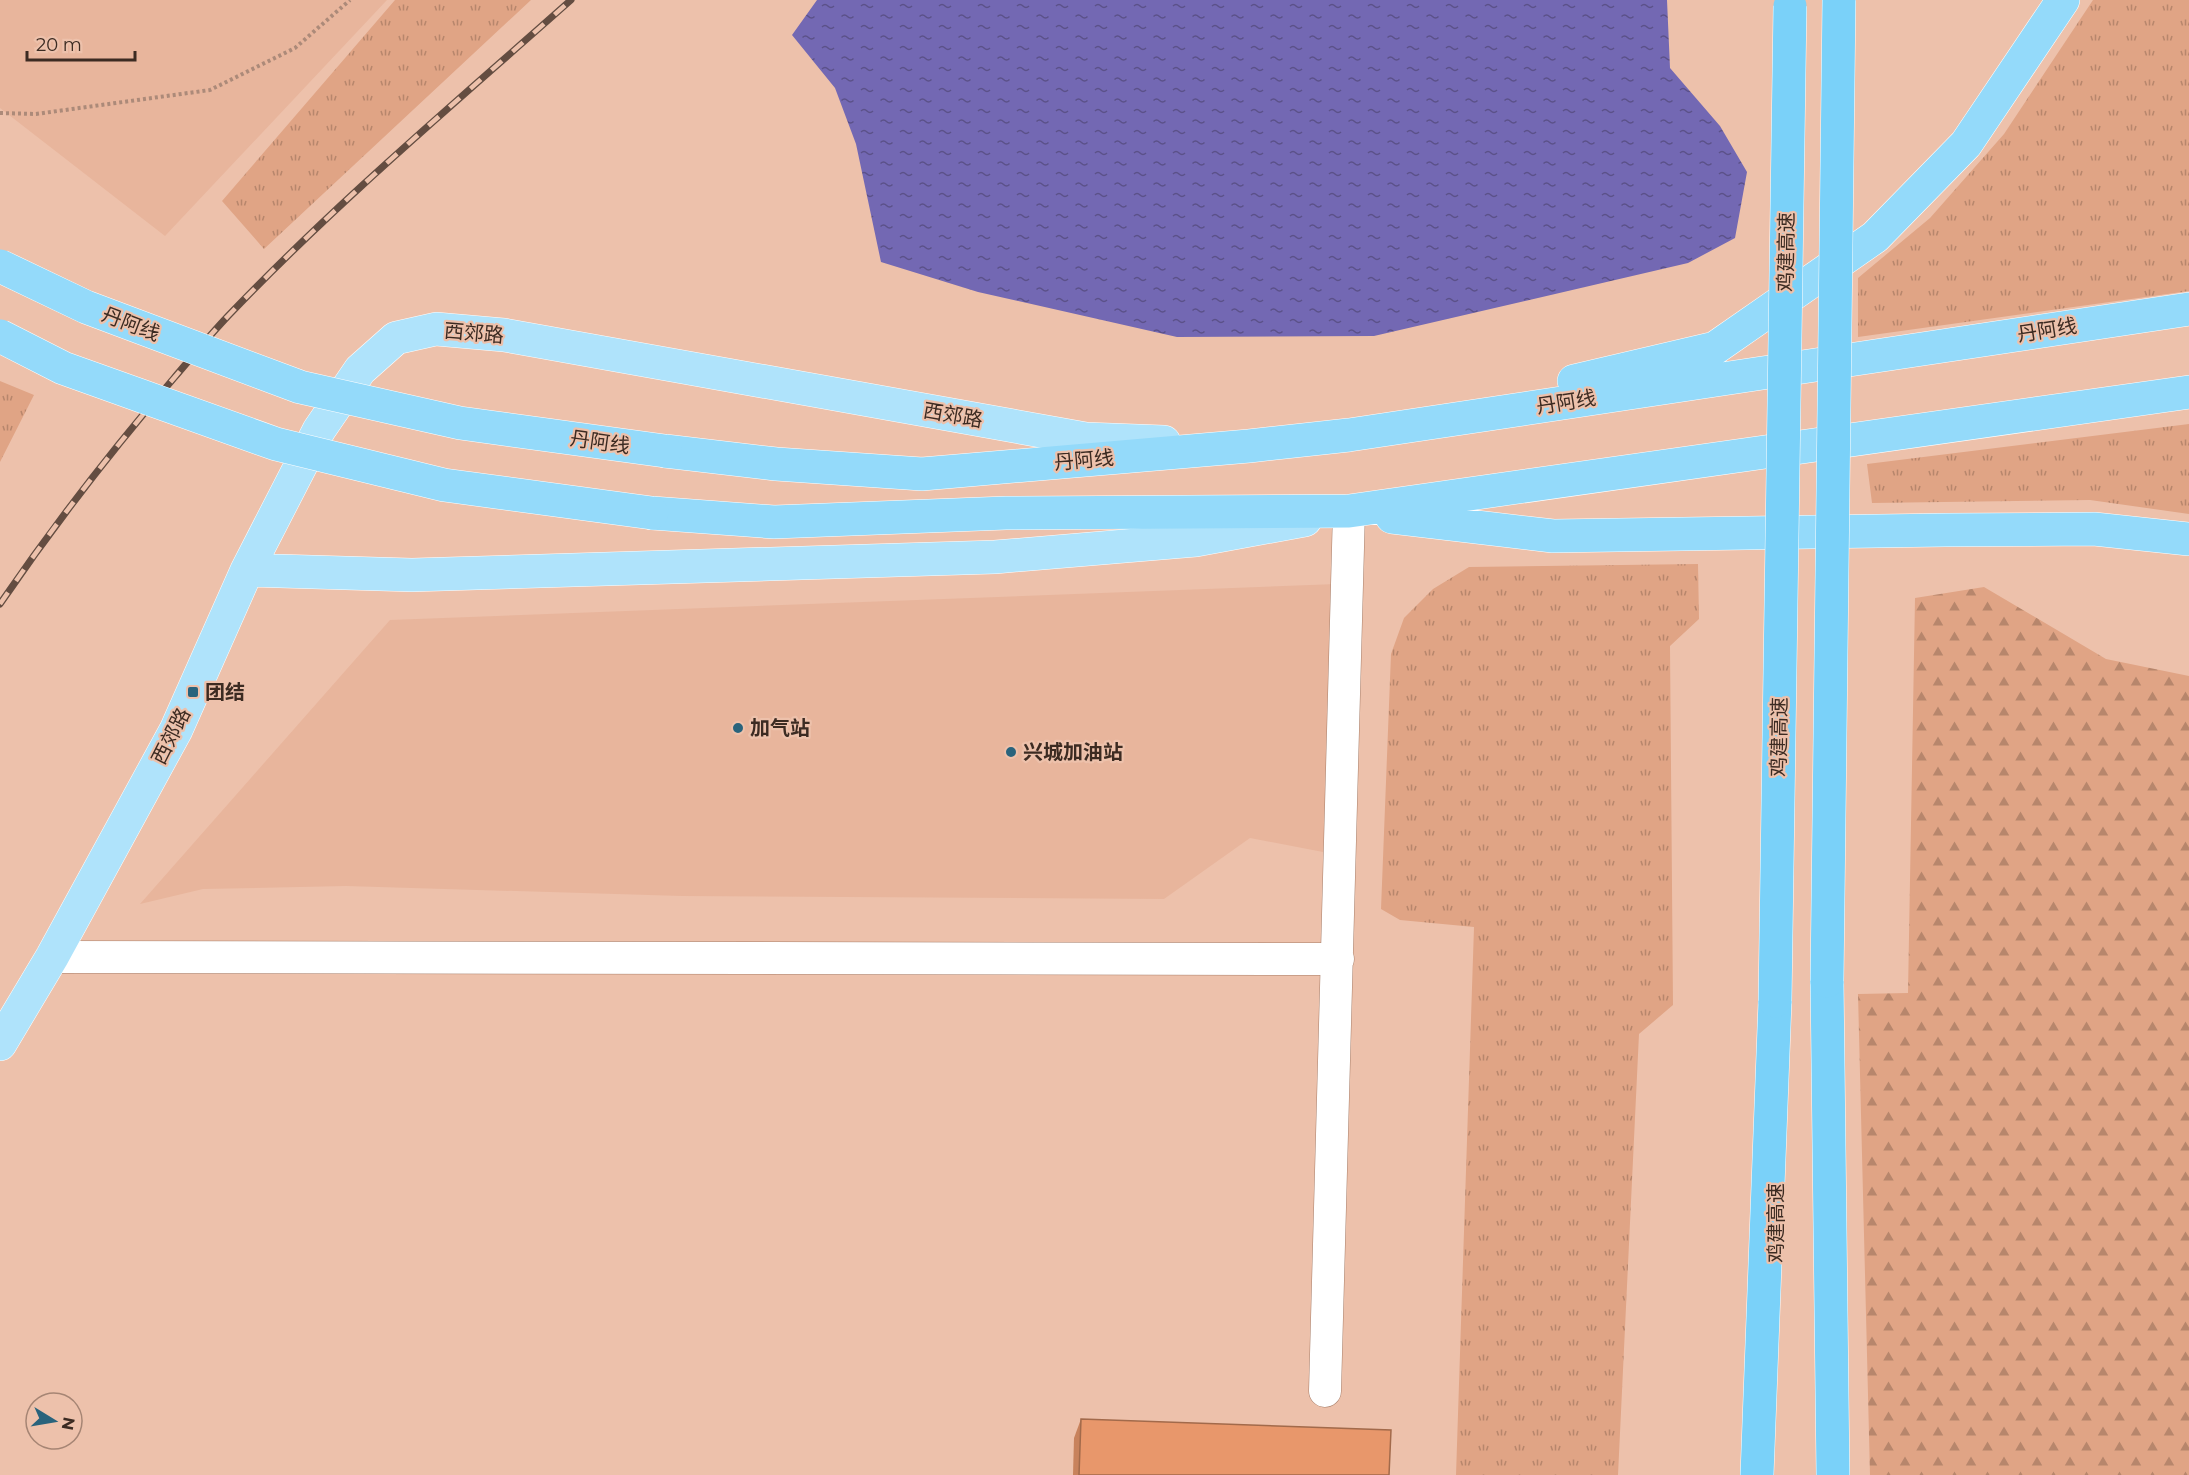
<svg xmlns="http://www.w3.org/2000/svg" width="2189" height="1475" viewBox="0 0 2189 1475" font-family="Montserrat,'Noto Sans SC',sans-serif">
  <defs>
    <pattern id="grass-tufts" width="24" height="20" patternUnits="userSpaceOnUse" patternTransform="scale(1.5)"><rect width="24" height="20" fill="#e0a485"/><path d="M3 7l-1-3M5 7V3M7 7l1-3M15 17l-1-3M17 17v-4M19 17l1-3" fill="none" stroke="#b7866c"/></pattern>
    <pattern id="forest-firs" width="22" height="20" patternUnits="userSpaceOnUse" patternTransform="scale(1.5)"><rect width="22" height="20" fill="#e0a485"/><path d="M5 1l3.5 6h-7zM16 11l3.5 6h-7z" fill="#b7866c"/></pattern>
    <pattern id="water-ripples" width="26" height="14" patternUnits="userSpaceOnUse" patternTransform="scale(1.5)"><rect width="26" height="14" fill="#7368b3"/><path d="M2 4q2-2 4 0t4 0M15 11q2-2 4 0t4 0" fill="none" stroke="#5b5189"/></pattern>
  </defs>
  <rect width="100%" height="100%" fill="#edc1ab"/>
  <!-- built -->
  <path fill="#e8b59c" d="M0 0H387L165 236 0 108Z
    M1337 584 1323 852 1250 838 1164 899 682 896 346 886 203 889 140 904 390 620Z"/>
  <!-- grass -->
  <path fill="url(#grass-tufts)" d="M395 0H531L264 249 222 201Z
    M2093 0H2189V291L1858 337V278L1930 218 2004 134Z
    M0 381 34 395 0 462Z
    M2189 424V514L2090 500 1872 503 1867 464Z
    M1698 564 1699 619 1670 646 1673 1005 1639 1034 1618 1475H1456L1474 927 1400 920 1381 909 1391 654 1404 618 1433 589 1469 567Z"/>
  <!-- forest -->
  <path fill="url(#forest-firs)" d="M1984 587 2106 659 2189 676V1475H1870L1858 994 1908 993 1915 598Z"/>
  <!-- water -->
  <path fill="url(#water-ripples)" d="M817 0H1667L1670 68 1720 126 1747 172 1735 238 1688 263 1374 336 1177 337 978 292 881 262 856 144 835 88 792 35Z"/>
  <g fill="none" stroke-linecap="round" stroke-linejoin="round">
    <defs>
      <path id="minor" d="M52 957 1338 959
        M1325 1391 1349 511"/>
      <path id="primary" d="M247 570 412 575 995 557 1196 540 1305 520
        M0 1044 52 957 176 730 247 570 319 430 360 370 396 338 436 329 504 335 1086 439 1164 442"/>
      <path id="trunk" d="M1574 381 1715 348 1875 237 1966 144 2063 0
        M665 451 776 464 922 474 1249 446 1349 435 2189 309
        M652 513 774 522 1006 513 1349 511 2189 392
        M1392 517 1553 536 1945 530 2094 529 2189 539"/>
      <path id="motorway" d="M1827 981 1833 1475
        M1757 1475 1775 1001"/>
    </defs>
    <!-- minor casing -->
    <use href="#minor" stroke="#a77e69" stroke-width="33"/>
    <!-- primary casing -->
    <use href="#primary" stroke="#fff" stroke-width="34"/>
    <!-- trunk casing -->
    <use href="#trunk" stroke="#fff" stroke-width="34"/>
    <!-- motorway casing -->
    <use href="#motorway" stroke="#fff" stroke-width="34"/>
    <!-- path -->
    <path stroke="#ac8a79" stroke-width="4" stroke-dasharray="3 3" stroke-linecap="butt" d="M0 113 36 114 210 90 295 48 350 0"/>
    <!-- minor -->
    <use href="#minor" stroke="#fff" stroke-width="32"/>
    <!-- primary -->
    <use href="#primary" stroke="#afe3fb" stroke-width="33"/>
    <!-- trunk -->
    <use href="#trunk" stroke="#94dafa" stroke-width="33"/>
    <!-- motorway -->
    <use href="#motorway" stroke="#7ad1f9" stroke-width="33"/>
    <defs>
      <path id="rail" d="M0 604C54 525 112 450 174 378 192 357 209 336 228 316 335 204 455 103 571 0"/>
    </defs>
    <!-- rail casing -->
    <use href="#rail" stroke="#644d41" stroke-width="7"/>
    <!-- rail -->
    <use href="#rail" stroke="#edc1ab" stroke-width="4.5" stroke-dasharray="14" stroke-linecap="butt"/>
    <defs>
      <path id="trunk-bridge" d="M0 266 86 307 300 387 460 423 665 451
        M0 336 63 368 276 444 444 485 652 513"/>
      <path id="motorway-bridge" d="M1827 981 1839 0
        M1775 1001 1790 6"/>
    </defs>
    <!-- trunk-bridge casing -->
    <use href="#trunk-bridge" stroke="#fff" stroke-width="34" stroke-linecap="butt"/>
    <!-- motorway-bridge casing -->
    <use href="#motorway-bridge" stroke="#fff" stroke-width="34" stroke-linecap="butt"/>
    <!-- trunk-bridge -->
    <use href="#trunk-bridge" stroke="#94dafa" stroke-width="33"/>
    <!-- motorway-bridge -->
    <use href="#motorway-bridge" stroke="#7ad1f9" stroke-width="33"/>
  </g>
  <!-- wall -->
  <path fill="#c8825c" d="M1081 1419 1389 1475H1073L1074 1438Z"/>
  <!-- building -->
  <path fill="#e8976b" stroke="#a26a4b" stroke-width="1.5" d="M1081 1419 1391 1430 1389 1475H1079Z"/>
  <!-- markers -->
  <g fill="#29637c" stroke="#edc1ab" stroke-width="2">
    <rect x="187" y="686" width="12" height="12" rx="3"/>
    <circle cx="738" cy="728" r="6"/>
    <circle cx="1011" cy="752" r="6"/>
  </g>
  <g text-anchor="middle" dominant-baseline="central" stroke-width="4.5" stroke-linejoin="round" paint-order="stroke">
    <!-- street labels -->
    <g font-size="20" fill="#3c2b22" stroke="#edc1ab">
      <text transform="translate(1786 252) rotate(-89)">鸡建高速</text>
      <text transform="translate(131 324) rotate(21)">丹阿线</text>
      <text transform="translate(2047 330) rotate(-9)">丹阿线</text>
      <text transform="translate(474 333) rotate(5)">西郊路</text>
      <text transform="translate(1566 402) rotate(-9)">丹阿线</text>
      <text transform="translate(953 415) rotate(10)">西郊路</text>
      <text transform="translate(600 442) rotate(8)">丹阿线</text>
      <text transform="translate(1084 460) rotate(-5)">丹阿线</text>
      <text transform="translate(171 736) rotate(-63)">西郊路</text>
      <text transform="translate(1779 737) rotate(-89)">鸡建高速</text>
      <text transform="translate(1776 1223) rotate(-90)">鸡建高速</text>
    </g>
    <!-- poi labels -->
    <g font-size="20" font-weight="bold" fill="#3c2b22" stroke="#edc1ab" text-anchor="start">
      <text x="205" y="692">团结</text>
      <text x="750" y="728">加气站</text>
      <text x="1023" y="752">兴城加油站</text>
    </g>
  </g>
  <!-- north arrow -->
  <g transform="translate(54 1421) rotate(101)"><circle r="28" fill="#edc1ab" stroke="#a68574" stroke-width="1.5"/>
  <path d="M0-4.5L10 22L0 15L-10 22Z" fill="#29637c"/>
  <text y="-9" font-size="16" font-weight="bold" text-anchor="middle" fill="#3c2b22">N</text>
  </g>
  <!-- scale -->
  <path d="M27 51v9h108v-9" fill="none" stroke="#3c2b22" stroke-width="3"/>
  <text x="36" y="51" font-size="18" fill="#3c2b22" stroke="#edc1ab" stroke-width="4.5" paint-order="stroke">20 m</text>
</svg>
